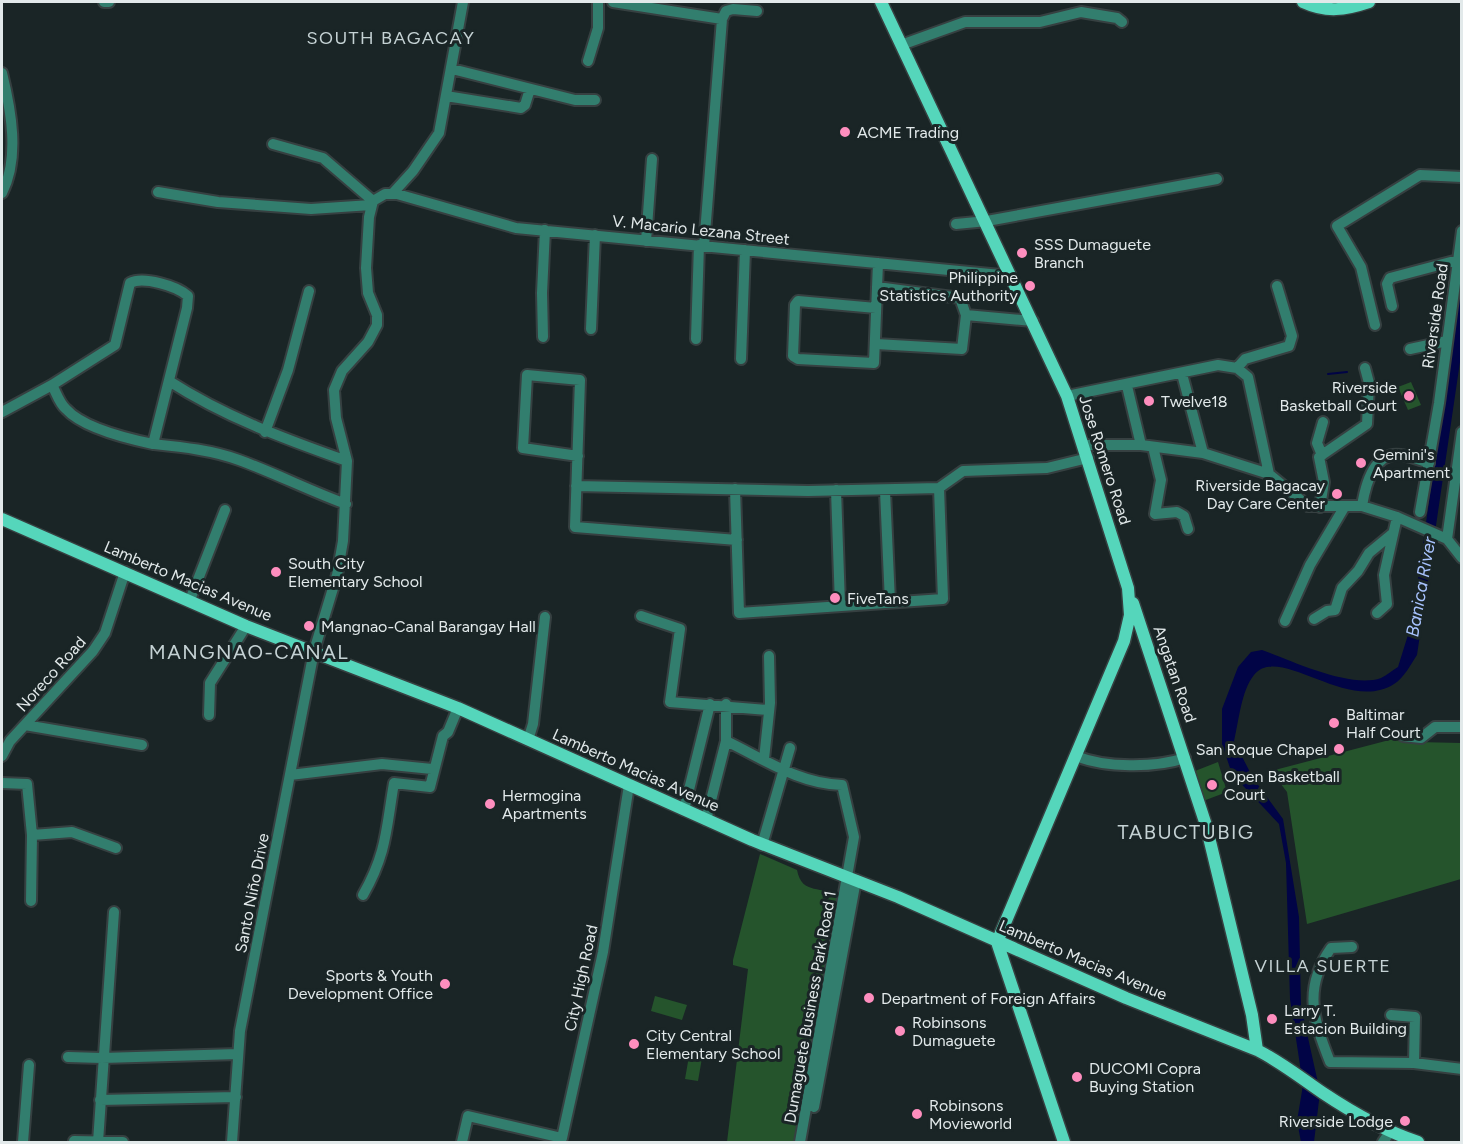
<svg xmlns="http://www.w3.org/2000/svg" width="1463" height="1144" viewBox="0 0 1463 1144" font-family="Figtree,sans-serif">
  <rect width="100%" height="100%" fill="#1a2526"/>
  <!-- green -->
  <path fill="#25542c" d="M1411 382 1421 405 1408 410 1398 387Z
    M1397 738 1417 742 1461 743V879L1307 924 1287 792 1271 771Z
    M1218 762 1227 792 1203 801 1195 771Z
    M760 854 797 870C802 897 823 883 839 899L796 1142H727L748 969 733 965V960Z
    M655 996 687 1005 682 1020 651 1011Z
    M689 1056 702 1058 698 1081 685 1079Z"/>
  <!-- water -->
  <path fill="#010446" d="M1461 275V355L1417 655C1411 664 1404 678 1394 684 1348 714 1279 643 1254 675 1241 691 1239 721 1234 741L1253 778 1283 819 1299 917 1301 1006 1320 1092 1314 1142H1301L1297 1121 1303 1085 1290 999 1286 863 1279 824 1232 774 1222 744V709L1238 667 1251 652 1262 650C1292 661 1351 689 1381 678 1387 675 1393 670 1398 667L1412 622Z"/>
  <g fill="none" stroke-linecap="round" stroke-linejoin="round">
    <!-- stream -->
    <path stroke="#010446" stroke-width="2" d="M1328 374 1347 372"/>
    <defs>
      <path id="minor" d="M104 2H109
        M613 2 722 19
        M901 45 965 22H1040L1081 12 1117 18 1122 22
        M588 61 598 28V2
        M452 69 575 100H595
        M2 73C11 110 20 158 2 193
        M446 96 521 108 525 105 530 89
        M273 144 323 158 373 201
        M158 192 218 202 311 209 371 205
        M393 193 413 171 439 133 463 2
        M956 224 987 221 1217 179
        M646 241 652 159
        M704 246 722 19 726 11 733 9 757 11
        M877 287 960 298 966 315
        M1392 306 1387 284 1390 278 1458 260
        M876 308 798 301 795 305 793 356 798 359 874 363 878 263
        M1375 325 1361 267 1337 226 1420 175 1462 177
        M591 329 595 235
        M543 337 542 293 545 230
        M696 339 699 245
        M876 344 962 349 966 315 1033 321
        M1410 349 1447 341
        M741 359 745 250
        M1237 368 1245 359 1289 346 1292 336 1277 286
        M1182 374 1203 453
        M169 381C225 417 285 439 347 461
        M52 385C56 392 59 403 66 409 83 428 129 439 153 444
        M1127 386 1141 445
        M1067 396 1218 365 1237 368 1248 377 1269 474 1308 506H1362L1397 517 1447 539 1462 558
        M2 412 52 385 115 345 130 283C143 276 177 286 188 296L187 308 153 444C182 447 212 450 239 460 275 473 310 491 346 504
        M265 432 288 370 309 291
        M1084 445H1141L1203 453 1269 474
        M1153 447 1161 480 1155 514 1177 512 1184 516 1188 529
        M1322 455 1317 443 1323 422
        M578 456 523 448 527 375 580 380 575 527 737 540
        M576 486 808 491 939 488 943 599 739 613 735 489
        M939 488 963 471 1047 468 1088 458
        M836 490 840 605
        M885 491 890 602
        M1362 506C1365 487 1373 451 1401 455 1410 456 1420 460 1429 463
        M1320 507 1324 482 1319 457 1367 424 1369 383 1365 368
        M1420 512 1439 403 1462 231
        M1447 539 1462 432
        M190 600 225 510
        M1377 613 1387 604 1384 575 1397 517
        M641 616 680 629 670 702 768 710
        M1314 619 1327 611 1335 610 1342 588 1358 571 1369 553 1392 534
        M1285 621 1310 565 1345 506
        M209 715 210 683 246 626
        M25 725 142 745
        M1403 736 1421 738 1435 727H1462
        M528 740 533 724 545 617
        M726 741C764 759 799 784 842 785L854 837 800 1142
        M2 756 10 741 93 651 105 633 125 572
        M1076 756C1105 768 1155 768 1185 758
        M764 759 770 703 769 656
        M290 775 382 764 432 769
        M2 783 27 784 32 835 31 901
        M684 810 710 704
        M706 820 726 741V704
        M32 835 72 832 116 848
        M762 845 790 748
        M363 895C387 853 386 829 394 783L430 787 443 736 448 732 458 708
        M1352 947 1331 948C1303 988 1313 1019 1330 1062L1414 1063 1462 1069
        M1391 1015 1415 1017 1414 1063
        M68 1057 102 1058 238 1054
        M100 1100 236 1097
        M814 1107 856 880
        M74 1141 123 1142
        M23 1142 29 1065
        M98 1142 114 912
        M232 1142 240 1031 314 651 337 575 343 541 347 461 336 418 334 390 342 371 368 342 377 325V315L368 293 366 268 369 217 373 201 385 194H397L516 228 1011 276
        M462 1142 468 1116 562 1138 603 952 629 785
        M1383 1142 1390 1132"/>
      <path id="major" d="M881 2 1067 396 1128 588 1130 615 1124 641 997 942
        M1303 2C1327 13 1345 10 1369 2
        M2 519 246 626 458 708 752 840 898 897 1126 998 1257 1050C1281 1062 1301 1078 1323 1093 1353 1113 1385 1131 1418 1142
        M1133 603 1206 825 1252 1015 1257 1050
        M997 942 1064 1142"/>
    </defs>
    <!-- minor casing -->
    <use href="#minor" stroke="#364041" stroke-width="14"/>
    <!-- major casing -->
    <use href="#major" stroke="#364041" stroke-width="15"/>
    <!-- minor -->
    <use href="#minor" stroke="#327e6e" stroke-width="10"/>
    <!-- major -->
    <use href="#major" stroke="#55d6bb" stroke-width="12"/>
  </g>
  <!-- markers -->
  <g fill="#fe8ebe" stroke="#1a2526" stroke-width="2">
    <circle cx="845" cy="132" r="6"/>
    <circle cx="1022" cy="253" r="6"/>
    <circle cx="1030" cy="286" r="6"/>
    <circle cx="1409" cy="396" r="6"/>
    <circle cx="1149" cy="401" r="6"/>
    <circle cx="1361" cy="463" r="6"/>
    <circle cx="1337" cy="494" r="6"/>
    <circle cx="276" cy="572" r="6"/>
    <circle cx="835" cy="598" r="6"/>
    <circle cx="309" cy="626" r="6"/>
    <circle cx="1334" cy="723" r="6"/>
    <circle cx="1339" cy="749" r="6"/>
    <circle cx="1212" cy="785" r="6"/>
    <circle cx="490" cy="804" r="6"/>
    <circle cx="445" cy="984" r="6"/>
    <circle cx="869" cy="998" r="6"/>
    <circle cx="1272" cy="1019" r="6"/>
    <circle cx="900" cy="1031" r="6"/>
    <circle cx="634" cy="1044" r="6"/>
    <circle cx="1077" cy="1077" r="6"/>
    <circle cx="917" cy="1114" r="6"/>
    <circle cx="1405" cy="1121" r="6"/>
  </g>
  <g text-anchor="middle" dominant-baseline="central" stroke-width="6" stroke-linejoin="round" paint-order="stroke">
    <!-- poi labels -->
    <g font-size="16" fill="#e2e9ea" stroke="#1a2526" text-anchor="start">
      <text x="857" y="132">ACME Trading</text>
      <text x="1034" y="244">SSS Dumaguete<tspan x="1034" dy="18">Branch</tspan></text>
      <text x="1018" y="277" text-anchor="end">Philippine<tspan x="1018" dy="18">Statistics Authority</tspan></text>
      <text x="1397" y="387" text-anchor="end">Riverside<tspan x="1397" dy="18">Basketball Court</tspan></text>
      <text x="1161" y="401">Twelve18</text>
      <text x="1373" y="454">Gemini's<tspan x="1373" dy="18">Apartment</tspan></text>
      <text x="1325" y="485" text-anchor="end">Riverside Bagacay<tspan x="1325" dy="18">Day Care Center</tspan></text>
      <text x="288" y="563">South City<tspan x="288" dy="18">Elementary School</tspan></text>
      <text x="847" y="598">FiveTans</text>
      <text x="321" y="626">Mangnao-Canal Barangay Hall</text>
      <text x="1346" y="714">Baltimar<tspan x="1346" dy="18">Half Court</tspan></text>
      <text x="1327" y="749" text-anchor="end">San Roque Chapel</text>
      <text x="1224" y="776">Open Basketball<tspan x="1224" dy="18">Court</tspan></text>
      <text x="502" y="795">Hermogina<tspan x="502" dy="18">Apartments</tspan></text>
      <text x="433" y="975" text-anchor="end">Sports &amp; Youth<tspan x="433" dy="18">Development Office</tspan></text>
      <text x="881" y="998">Department of Foreign Affairs</text>
      <text x="1284" y="1010">Larry T.<tspan x="1284" dy="18">Estacion Building</tspan></text>
      <text x="912" y="1022">Robinsons<tspan x="912" dy="18">Dumaguete</tspan></text>
      <text x="646" y="1035">City Central<tspan x="646" dy="18">Elementary School</tspan></text>
      <text x="1089" y="1068">DUCOMI Copra<tspan x="1089" dy="18">Buying Station</tspan></text>
      <text x="929" y="1105">Robinsons<tspan x="929" dy="18">Movieworld</tspan></text>
      <text x="1393" y="1121" text-anchor="end">Riverside Lodge</text>
    </g>
    <!-- street labels -->
    <g font-size="16" fill="#e2e9ea" stroke="#1a2526">
      <text transform="translate(701 230) rotate(6)">V. Macario Lezana Street</text>
      <text transform="translate(1435 316) rotate(-82)">Riverside Road</text>
      <text transform="translate(1105 460) rotate(72)">Jose Romero Road</text>
      <text transform="translate(188 581) rotate(23)">Lamberto Macias Avenue</text>
      <text transform="translate(51 674) rotate(-48)">Noreco Road</text>
      <text transform="translate(1175 674) rotate(71)">Angatan Road</text>
      <text transform="translate(636 770) rotate(24)">Lamberto Macias Avenue</text>
      <text transform="translate(252 893) rotate(-79)">Santo Niño Drive</text>
      <text transform="translate(1083 960) rotate(23)">Lamberto Macias Avenue</text>
      <text transform="translate(581 978) rotate(-78)">City High Road</text>
      <text transform="translate(810 1007) rotate(-80)">Dumaguete Business Park Road 1</text>
    </g>
    <!-- neighbourhood labels -->
    <g font-size="18" letter-spacing="1.5" fill="#c5d2d4" stroke="#1a2526">
      <text x="391" y="38">SOUTH BAGACAY</text>
      <text x="1323" y="966">VILLA SUERTE</text>
    </g>
    <!-- water labels -->
    <g font-size="18" font-style="italic" fill="#a8c3fe" stroke="#1a2526">
      <text transform="translate(1421 587) rotate(-80)">Banica River</text>
    </g>
    <!-- quarter labels -->
    <g font-size="20" letter-spacing="1.5" fill="#c5d2d4" stroke="#1a2526">
      <text x="249" y="652">MANGNAO-CANAL</text>
      <text x="1186" y="832">TABUCTUBIG</text>
    </g>
  </g>
  <!-- border -->
  <rect width="1463" height="1144" fill="none" stroke="#e2e9ea" stroke-width="6"/>
</svg>
